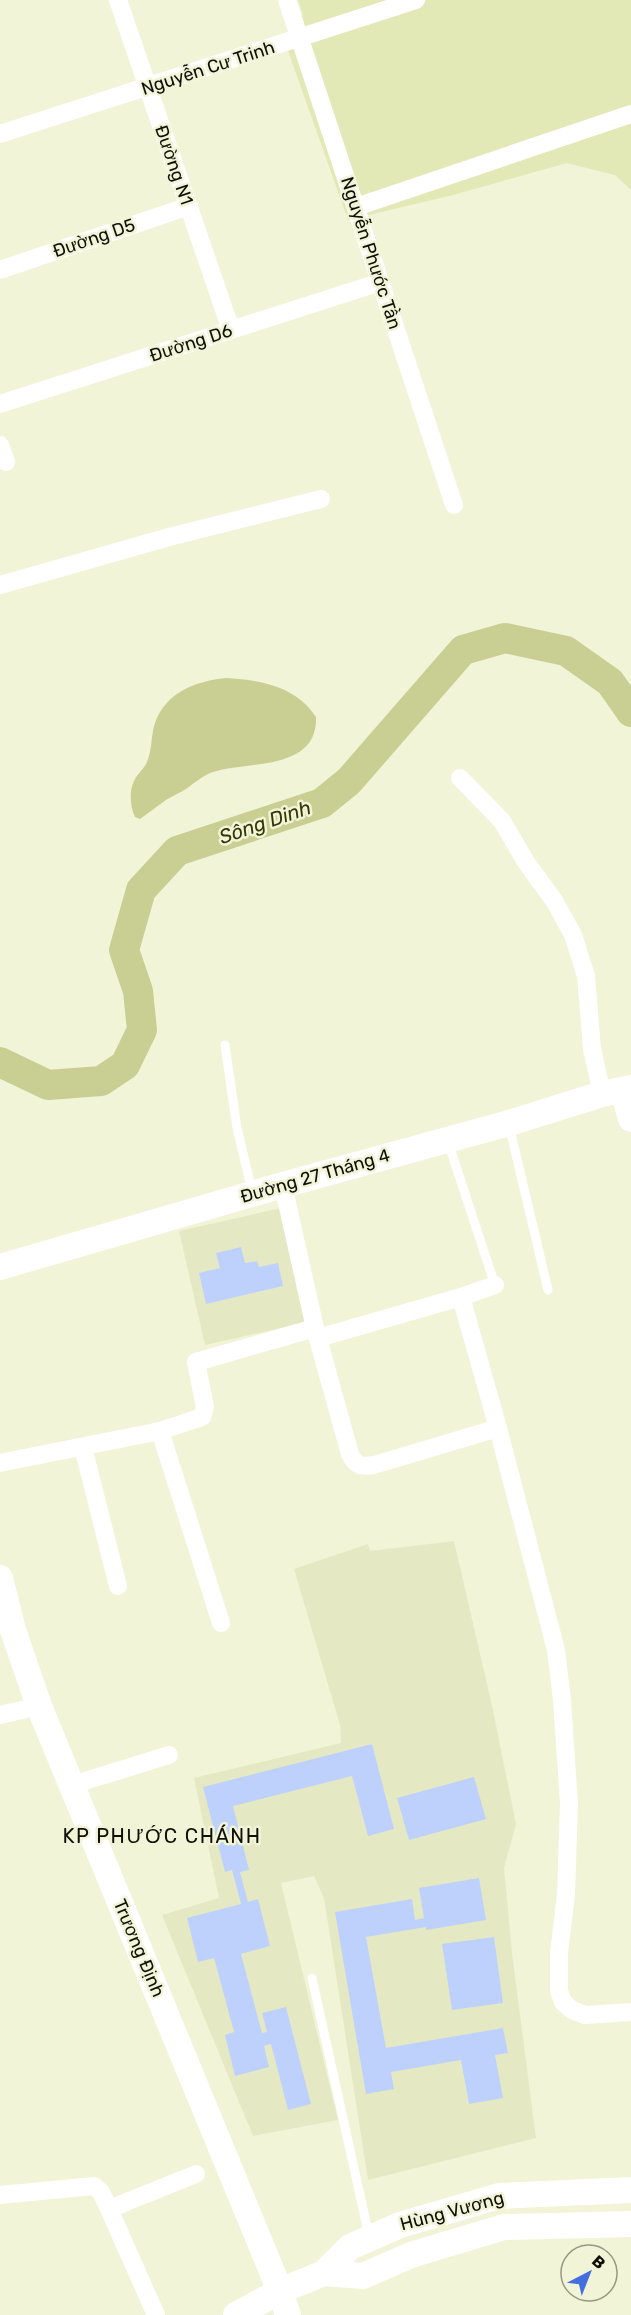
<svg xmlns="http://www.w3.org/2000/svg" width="631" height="2315" viewBox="0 0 631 2315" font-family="Rubik,sans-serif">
  <rect width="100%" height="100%" fill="#f1f4d6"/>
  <!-- built -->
  <path fill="#e5e9c3" d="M281 1208 308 1322 205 1345 179 1231Z
    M454 1541 493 1710 516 1824 504 1868 512 1953 536 2138 368 2180 324 1898 314 1876 281 1883 338 2120 253 2136 162 1915 219 1898 194 1778 341 1743 340 1725 294 1569 368 1544 370 1551Z"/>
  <!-- green -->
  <path fill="#e3e8b7" d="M298 0H631V190L615 175 567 163 453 195 348 220 287 48 293 19 303 15Z"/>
  <!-- water -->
  <path fill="#c9cf93" d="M226 678C260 680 296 686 316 717 318 771 248 761 213 772 204 775 194 783 186 789 180 793 172 796 166 800 157 806 149 813 140 819L135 817C130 807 129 791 134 781 137 774 144 769 147 762 152 750 151 738 154 726 164 693 195 681 226 678Z"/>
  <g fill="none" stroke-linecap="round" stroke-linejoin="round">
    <!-- river -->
    <path stroke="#c9cf93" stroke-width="30" d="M0 1062 48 1085 101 1081 125 1065 142 1030 138 991 124 950 141 890 177 851 322 803 349 781 463 650 505 638 566 651 610 682 631 712"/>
  </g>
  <!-- building -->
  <path fill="#bed1fc" d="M241 1247 245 1263 257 1261 259 1267 278 1263 283 1286 206 1304 199 1273 220 1268 216 1253Z
    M372 1744 394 1829 368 1836 352 1776 233 1806 249 1870 240 1872 248 1902 258 1899 270 1946 241 1954 262 2033 267 2032 262 2013 286 2007 311 2104 288 2110 271 2044 264 2046 269 2067 235 2076 225 2035 234 2032 214 1958 198 1962 187 1918 241 1904 232 1870 225 1872 203 1787Z
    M474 1777 486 1819 409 1840 397 1798Z
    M479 1878 486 1920 426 1930V1927L366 1937 386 2048 503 2028 508 2053 495 2055 503 2098 469 2104 461 2060 391 2072 394 2089 366 2094 335 1912 412 1899 415 1920 424 1918 419 1888Z
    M494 1937 503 2003 452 2010 442 1944Z"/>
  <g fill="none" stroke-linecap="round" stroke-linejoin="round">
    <!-- lane -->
    <path stroke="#fff" stroke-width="9" d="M225 1045 237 1128 252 1191
      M509 1125 548 1290
      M448 1142 495 1285
      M312 1978 369 2236"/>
    <!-- street -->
    <path stroke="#fff" stroke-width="18" d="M118 0 231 330
      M287 0 454 505
      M0 134 416 0
      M356 207 631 114
      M0 270 189 206
      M0 404 381 282
      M0 445 6 462
      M0 585 169 537 321 499
      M460 778 502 821 526 862 555 902 573 935 586 976 592 1049 602 1094
      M283 1185 315 1328 350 1454C356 1466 361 1467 374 1465L498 1428
      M495 1285 461 1297 498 1428 556 1650 562 1700 569 1804 566 1894 559 1953V1991L563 2002 572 2010 585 2015 631 2012
      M318 1338 461 1297
      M160 1431 221 1623
      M83 1447 118 1586
      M0 1463 160 1431 202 1417 205 1407 196 1362 315 1328
      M0 1715 39 1706
      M72 1785 169 1755
      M0 2195 94 2186 101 2192 109 2209 156 2315
      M109 2209 196 2174"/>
    <!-- secondary -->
    <path stroke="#fff" stroke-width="26" d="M623 1090 631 1119
      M0 1267 283 1185 509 1123 602 1094 631 1088
      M0 1578 13 1630 39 1706 280 2291 288 2315
      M324 2273 363 2276 411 2255 504 2227 631 2224
      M236 2315 280 2291 324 2273 350 2247 400 2225 499 2196 631 2190"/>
  </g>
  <g text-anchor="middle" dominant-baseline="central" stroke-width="5" stroke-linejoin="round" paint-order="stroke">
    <!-- street labels -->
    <g font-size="18" fill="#0f0f06" stroke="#f1f4d6">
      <text transform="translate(208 68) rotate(-18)">Nguyễn Cư Trinh</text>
      <text transform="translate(174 165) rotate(71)">Đường N1</text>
      <text transform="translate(94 238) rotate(-19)">Đường D5</text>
      <text transform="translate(371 253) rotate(72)">Nguyễn Phước Tần</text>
      <text transform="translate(191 343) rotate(-18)">Đường D6</text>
      <text transform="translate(315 1176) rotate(-16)">Đường 27 Tháng 4</text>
      <text transform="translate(139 1948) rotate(67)">Trương Định</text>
      <text transform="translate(452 2211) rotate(-15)">Hùng Vương</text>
    </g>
    <!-- water labels -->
    <g font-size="20" font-style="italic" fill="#343606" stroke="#f1f4d6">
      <text transform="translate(265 822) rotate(-19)">Sông Dinh</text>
    </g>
    <!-- neighbourhood labels -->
    <g font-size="20" letter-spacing="1.5" fill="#0f0f06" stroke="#f1f4d6">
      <text x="162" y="1836">KP PHƯỚC CHÁNH</text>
    </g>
  </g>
  <!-- north arrow -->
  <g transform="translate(589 2273) rotate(42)"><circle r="28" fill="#f1f4d6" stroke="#979883" stroke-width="1.5"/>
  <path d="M0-4.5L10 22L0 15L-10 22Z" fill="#446ee0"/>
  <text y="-9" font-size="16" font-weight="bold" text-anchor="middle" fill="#0f0f06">B</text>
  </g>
</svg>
